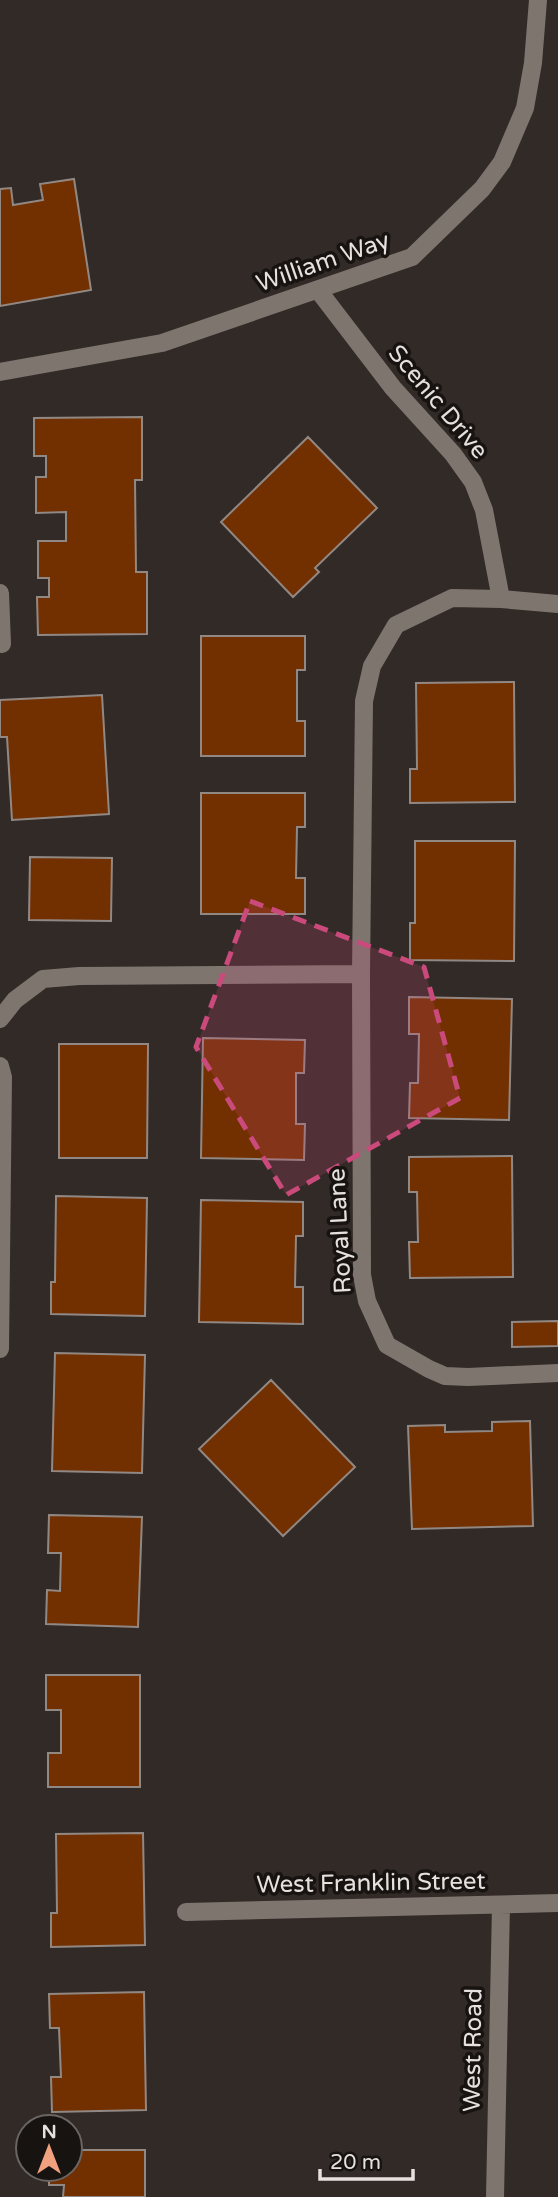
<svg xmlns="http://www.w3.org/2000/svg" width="558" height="2197" viewBox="0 0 558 2197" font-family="'Varela Round',sans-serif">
  <rect width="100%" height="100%" fill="#322a26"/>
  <!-- building -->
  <path fill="#722f00" stroke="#928883" stroke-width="2" d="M74 179 91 290 0 306V189L11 188 13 205 43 200 40 184Z
    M142 417V480H135L136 572H147V634L38 635 37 597H49V578H38V541H66V512L36 513V477H46V456H34V418Z
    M308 437 377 508 315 568 319 572 293 597 221 522Z
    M201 636H305V670H297V721H305V756H201Z
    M514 682 515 802 410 803V769H417L416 683Z
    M102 695 109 814 12 820 7 737H0V700Z
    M201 793H305V827H297L296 878H305V914H201Z
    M415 841H515L514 961 410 960V923H415Z
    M30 857 112 858 111 921 29 920Z
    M409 997 512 999 509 1120 409 1118 410 1083H418L419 1034H409Z
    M203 1038 305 1040 304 1073H296V1124H305L304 1160 201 1158Z
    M59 1044H148L147 1158H59Z
    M512 1156 513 1277 410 1278 409 1242H418L417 1192H409V1157Z
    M56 1196 147 1198 145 1316 51 1314V1282H55Z
    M201 1200 303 1202V1236H296L295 1287H303V1324L199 1322Z
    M558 1321V1346L512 1347V1322Z
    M55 1353 145 1355 142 1473 52 1471Z
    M271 1380 355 1467 283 1536 199 1449Z
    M530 1421 533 1526 412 1529 408 1426 445 1425V1432L492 1431V1422Z
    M49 1515 142 1517 138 1627 46 1624 47 1590 60 1591 61 1553H48Z
    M46 1675H140V1787H48V1753H61V1710H46Z
    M143 1833 145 1945 51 1947V1913H57L56 1834Z
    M144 1992 146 2110 52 2112 51 2077H61L59 2028H50L49 1994Z
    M70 2150H145V2197H63L64 2185H49V2169H70Z"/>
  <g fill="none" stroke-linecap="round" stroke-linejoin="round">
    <!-- minor -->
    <path stroke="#7e756f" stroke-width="18" d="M318 290 393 388 453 454 473 482 484 510 501 599
      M0 372 162 343 412 257 482 189 502 162 525 108 533 63 538 0
      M0 593 2 644
      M558 604 501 599 452 598 396 625 372 666 364 701 361 974 362 1275 367 1301 387 1345 429 1369 445 1376 468 1377 558 1373
      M0 1019 15 1000 43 979 79 976 361 974
      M0 1066 3 1077 0 1349
      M186 1912 558 1903
      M495 2197 501 1905"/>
  </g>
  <!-- marked area -->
  <path fill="#cb4a7c" fill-opacity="0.2" stroke="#cb4a7c" stroke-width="5" stroke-dasharray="14 9" stroke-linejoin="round" d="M250 901 424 967 460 1098 286 1195 196 1047Z"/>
  <g text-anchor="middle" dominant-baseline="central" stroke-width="7" stroke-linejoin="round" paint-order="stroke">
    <!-- street labels -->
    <g font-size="24" fill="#e6e1de" stroke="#171311">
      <text transform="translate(323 262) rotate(-19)">William Way</text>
      <text transform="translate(438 402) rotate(50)">Scenic Drive</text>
      <text transform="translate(340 1231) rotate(-93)">Royal Lane</text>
      <text transform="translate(371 1883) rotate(-1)">West Franklin Street</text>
      <text transform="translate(473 2050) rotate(-89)">West Road</text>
    </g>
  </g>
  <!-- north arrow -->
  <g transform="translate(49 2148)"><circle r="33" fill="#171311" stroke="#6a6563" stroke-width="2"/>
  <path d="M0-5L12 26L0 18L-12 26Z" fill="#f1a17d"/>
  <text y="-10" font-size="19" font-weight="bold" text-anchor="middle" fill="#e6e1de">N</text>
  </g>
  <!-- scale -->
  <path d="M320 2169v10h93v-10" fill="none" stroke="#e6e1de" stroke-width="3.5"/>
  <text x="330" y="2169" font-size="21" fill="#e6e1de" stroke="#171311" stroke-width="5" paint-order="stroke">20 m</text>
</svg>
